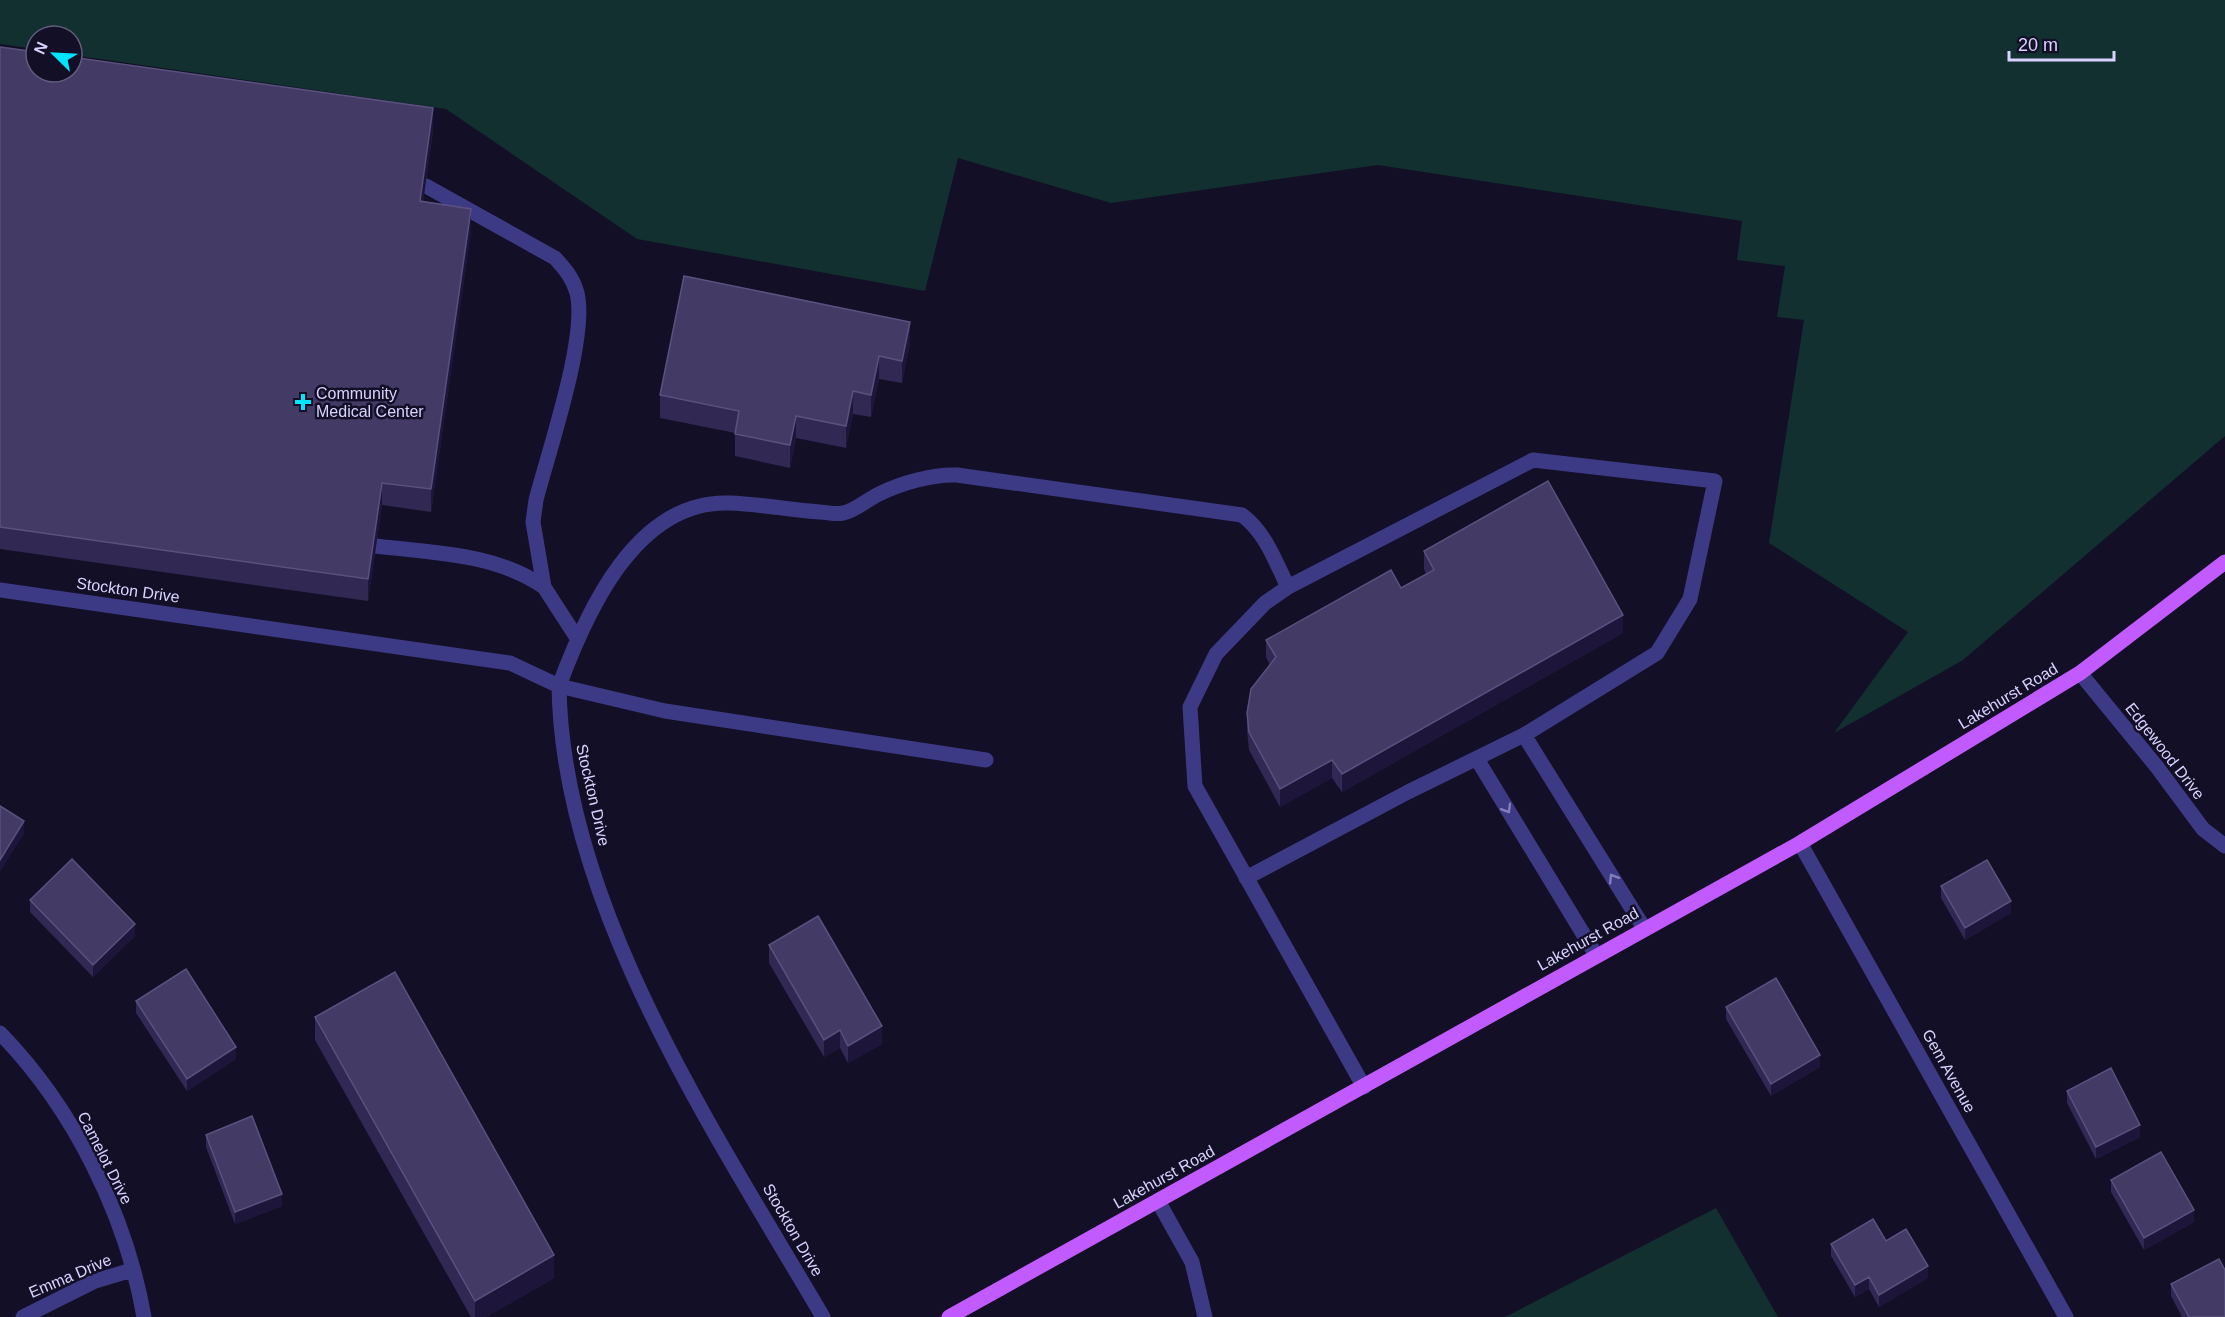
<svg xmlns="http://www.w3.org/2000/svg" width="2225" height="1317" viewBox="0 0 2225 1317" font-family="Helvetica,sans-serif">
  <rect width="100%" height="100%" fill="#130f26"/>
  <!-- green -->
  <path fill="#12302f" d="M0 0H2225V436L1963 660 1834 733 1908 632 1769 543 1804 320 1777 317 1785 266 1737 260 1742 221 1378 165 1111 203 958 158 925 291 637 239 446 109 72 55V36H36V49L0 44Z
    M1716 1208 1778 1317H1505Z"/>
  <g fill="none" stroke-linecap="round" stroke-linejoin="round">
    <!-- minor -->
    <path stroke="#3d3a85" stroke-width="15" d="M426 186 555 258C565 269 573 278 577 293 588 337 548 453 536 500L533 522 544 587 577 638
      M376 546C433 553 495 553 544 587
      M0 590 510 663 559 686C562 906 715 1132 823 1317
      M2080 673 2157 767 2203 829 2225 846
      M1524 735 1644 928
      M1477 759 1596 955
      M986 760 665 711 559 686C586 613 636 499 730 503 760 504 790 510 820 512 827 512 836 515 843 513 855 511 868 499 879 494 901 483 933 474 957 475L1242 515C1266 533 1275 561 1288 587
      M1800 843 2066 1317
      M1246 878 1408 792 1524 735 1657 653 1690 599 1715 481 1533 460 1288 587 1265 603 1216 654 1190 707 1195 786 1364 1087
      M0 1033C73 1108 126 1214 144 1317
      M1158 1201 1192 1262 1205 1317
      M23 1317 95 1281 132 1270"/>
    <!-- major -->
    <path stroke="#c25bff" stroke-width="15" d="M949 1317 1800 843 2080 673 2225 562"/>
  </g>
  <!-- wall -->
  <path fill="#312854" d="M0 47 433 131 423 202 471 231 431 512 382 505 368 601 0 549Z
    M910 344 902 383 879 379 871 417 853 414 846 448 796 438 790 468 735 456V433L660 418V395Z
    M1424 551 1623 633 1342 792 1332 778 1280 807 1249 750 1247 730V713L1270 665 1266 657V640L1401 588 1426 574 1424 569Z
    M1941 886 2011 913 1965 940 1941 898Z
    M30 900 135 936 93 977 30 912Z
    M769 945 882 1044 848 1063 840 1048 824 1057 769 963Z
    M136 1001 236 1059 187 1091 136 1013Z
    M1726 1007 1820 1067 1771 1096 1726 1019Z
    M315 1017 554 1278 486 1317H471L315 1040Z
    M2067 1091 2140 1137 2096 1159 2067 1103Z
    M206 1135 282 1206 235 1224 206 1147Z
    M2111 1180 2194 1222 2144 1250 2111 1192Z
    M1886 1241 1928 1278 1879 1307 1869 1289 1855 1297 1831 1256V1244Z
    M2171 1284 2225 1317H2182L2171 1296Z"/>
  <!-- shaded-wall -->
  <path fill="#1d163a" d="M433 108V131L420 224V201Z
    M471 209V231L431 512V489Z
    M910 322V344L902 383V361Z
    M879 356V379L871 417V395Z
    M853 391V414L846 448V426Z
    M796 416V438L790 468V445Z
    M382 483V505L368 601V579Z
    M1623 615V633L1342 792V774Z
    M1332 760V778L1280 807V789Z
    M24 821V834L0 872V860Z
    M2011 901V913L1965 940V928Z
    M135 924V936L93 977V965Z
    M882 1026V1044L848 1063V1046Z
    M840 1030V1048L824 1057V1040Z
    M236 1047V1059L187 1091V1079Z
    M1820 1055V1067L1771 1096V1084Z
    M2140 1125V1137L2096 1159V1147Z
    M282 1194V1206L235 1224V1212Z
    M2194 1210V1222L2144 1250V1238Z
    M554 1255V1278L486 1317H475V1301Z
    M1928 1266V1278L1879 1307V1295Z
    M1869 1277V1289L1855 1297V1285Z"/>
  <!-- building -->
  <path fill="#433a66" stroke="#5a527e" stroke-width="1.5" d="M0 47 36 52V72H72V57L433 108 420 201 471 209 431 489 382 483 368 579 0 527Z
    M684 276 910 322 902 361 879 356 871 395 853 391 846 426 796 416 790 445 735 434 739 411 660 395Z
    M1548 481 1623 615 1342 774 1332 760 1280 789 1249 732 1247 713 1251 689 1276 657 1266 640 1391 570 1401 588 1434 570 1424 551Z
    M0 806 24 821 0 860Z
    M72 859 135 924 93 965 30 900Z
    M1987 860 2011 901 1965 928 1941 886Z
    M818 916 882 1026 848 1046 840 1030 824 1040 769 945Z
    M186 969 236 1047 187 1079 136 1001Z
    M395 972 554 1255 475 1301 315 1017Z
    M1776 978 1820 1055 1771 1084 1726 1007Z
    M2111 1068 2140 1125 2096 1147 2067 1091Z
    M252 1116 282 1194 235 1212 206 1135Z
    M2161 1152 2194 1210 2144 1238 2111 1180Z
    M1873 1219 1886 1241 1906 1229 1928 1266 1879 1295 1869 1277 1855 1285 1831 1244Z
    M2219 1259 2225 1270V1317H2189L2171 1284Z"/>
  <!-- one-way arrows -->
  <defs><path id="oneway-chevron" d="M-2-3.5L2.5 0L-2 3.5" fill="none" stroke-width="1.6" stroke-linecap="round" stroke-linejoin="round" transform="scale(1.5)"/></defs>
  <g stroke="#837fbc">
    <use href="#oneway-chevron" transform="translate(1507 809) rotate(59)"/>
    <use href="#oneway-chevron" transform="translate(1613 878) rotate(-122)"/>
  </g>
  <!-- markers -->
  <path fill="#00e5ff" stroke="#130f26" stroke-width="2" d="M300 393h6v6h6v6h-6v6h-6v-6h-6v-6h6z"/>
  <g text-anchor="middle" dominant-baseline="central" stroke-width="5" stroke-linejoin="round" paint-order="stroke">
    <!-- poi labels -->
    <g font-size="16" fill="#d9d4ff" stroke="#130f26" text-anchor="start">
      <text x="316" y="393">Community<tspan x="316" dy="18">Medical Center</tspan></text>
    </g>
    <!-- street labels -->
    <g font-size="16" fill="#d9d4ff" stroke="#130f26">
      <text transform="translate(128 590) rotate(8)">Stockton Drive</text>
      <text transform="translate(2008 696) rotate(-31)">Lakehurst Road</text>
      <text transform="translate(2165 751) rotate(52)">Edgewood Drive</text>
      <text transform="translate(593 795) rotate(77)">Stockton Drive</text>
      <text transform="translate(1588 939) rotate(-29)">Lakehurst Road</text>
      <text transform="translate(1949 1071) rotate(61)">Gem Avenue</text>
      <text transform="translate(105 1158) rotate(63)">Camelot Drive</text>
      <text transform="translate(1164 1177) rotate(-29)">Lakehurst Road</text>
      <text transform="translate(793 1230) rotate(60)">Stockton Drive</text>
      <text transform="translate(70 1276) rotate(-23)">Emma Drive</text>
    </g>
  </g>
  <!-- north arrow -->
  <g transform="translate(54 54) rotate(294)"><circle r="28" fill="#130f26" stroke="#625e7d" stroke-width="1.5"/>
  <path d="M0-4.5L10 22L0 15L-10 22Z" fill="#00e5ff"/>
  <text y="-9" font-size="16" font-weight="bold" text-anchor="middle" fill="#d9d4ff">N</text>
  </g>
  <!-- scale -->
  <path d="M2009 51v9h105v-9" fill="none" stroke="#d9d4ff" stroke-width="3"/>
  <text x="2018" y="51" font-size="18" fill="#d9d4ff" stroke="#130f26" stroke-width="4.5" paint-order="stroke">20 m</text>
</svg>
